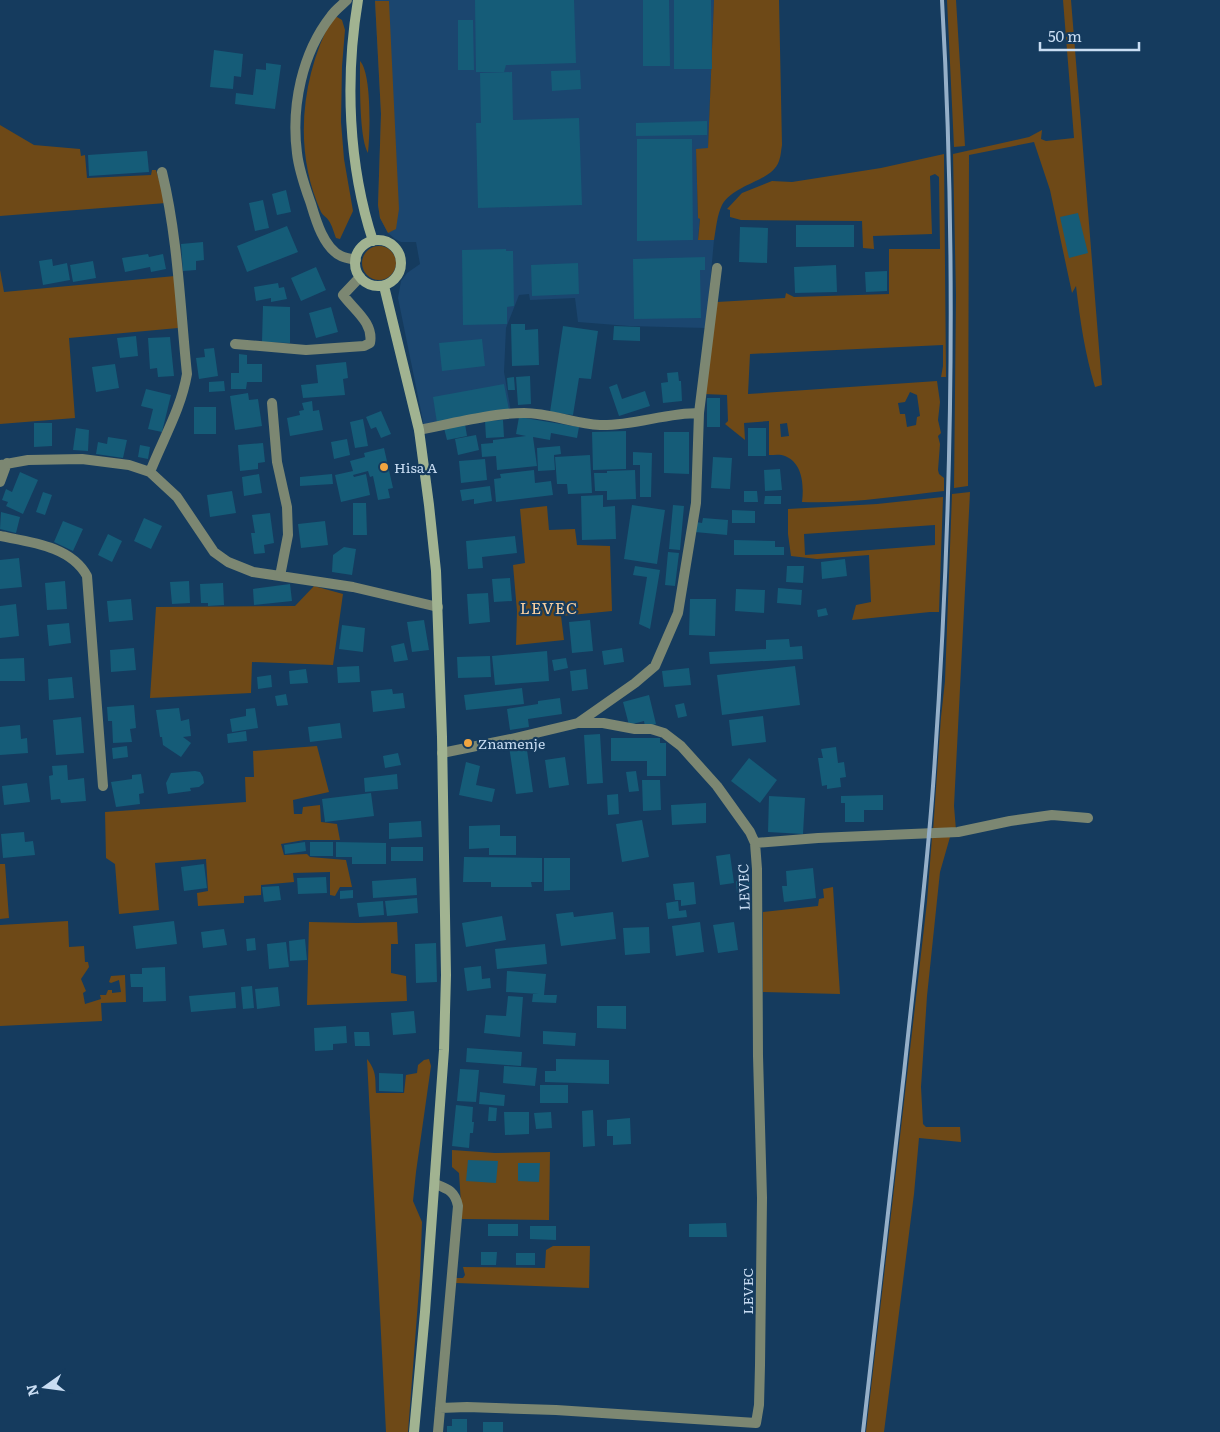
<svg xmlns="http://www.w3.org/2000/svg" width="1220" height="1432" viewBox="0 0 1220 1432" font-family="Literata,serif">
  <rect width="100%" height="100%" fill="#153b5e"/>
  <!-- built -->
  <path fill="#1b466f" d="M375 0H714L708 149H696L698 217 700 219 698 239 714 240 706 328 629 326 578 322 575 298 530 300 529 294 519 295 506 328 504 372 511 412 424 426 398 298 401 281 407 273 420 264 416 242H401L395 239 388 233 380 218 378 205 381 114Z"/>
  <!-- green -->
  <path fill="#6e4917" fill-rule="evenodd" d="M714 0H779L782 145C781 150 781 156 779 161 772 182 735 183 722 205 717 215 716 229 714 240H698L700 219 698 218 696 149 708 148Z
    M947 0H956L965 146 954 147Z
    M1063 0H1071L1102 385 1095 387C1085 354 1080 320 1076 286L1072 293 1050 190 1034 142 969 155 968 486 954 488 956 295 953 154 1029 137 1042 130 1041 139 1046 141 1074 138Z
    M375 1H389L399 209 396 229 388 233 380 218 378 205 381 114Z
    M337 17 342 20 345 30 342 66 341 122 344 159 353 211 340 239 336 238C334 233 332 225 329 221 327 217 323 216 321 212 293 150 301 78 332 18Z
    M360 61C372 74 370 135 368 153 359 138 360 81 360 61Z
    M0 125 34 145 80 149 81 156 85 155 87 178 151 175 152 170H156L166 203 0 216Z
    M944 154 946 377H941L943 366V345L750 354 748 394 937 381 940 402 938 420 941 433 938 436 940 444 938 470 939 474 944 478V491C897 496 850 504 802 502 804 486 803 463 785 456 781 454 774 455 769 455V421L744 423 745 440 725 424 728 421 727 395 704 394 717 302 785 298 786 293 794 297 889 294V249H940L939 177 935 174 930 176 932 234 873 236 874 249 863 248 862 221 741 220 730 217V210L727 209 742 193 772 181 792 182 881 168ZM910 392 917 395 920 416 917 417 916 425 907 427 905 414H900L898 403 905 402ZM787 423 789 436 781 437 780 424Z
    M362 263a17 17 0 1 1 34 0a17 17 0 1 1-34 0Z
    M0 270 4 292 175 276 178 328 69 338 75 418 0 424Z
    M970 492 954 806 956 830 933 831 941 717 945 681 952 494Z
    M943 497 939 612H930L852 620 856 605 871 602 869 555 817 559 791 556 788 534V509L877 504ZM935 525V545L805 555 804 534Z
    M547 506 549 530 575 529 577 545 610 546 612 611 561 616 564 640 516 645 517 611 513 565 525 563 520 509Z
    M314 586 343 594 333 665 252 662 251 693 150 698 156 607 295 606Z
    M317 746 329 792 293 800 294 814H302L303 807 320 805 321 822 337 824 340 840H304L281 844 284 855 307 854 310 857 346 860 352 887H340L335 896 330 895V872L293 873 294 882 261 885V895L244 896V903L198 906 197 893 208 891 206 859 155 863 159 910 119 914 115 864 106 858 105 812 246 802 245 777H254L253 751Z
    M932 837H950L940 872 927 996 921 1087 923 1124 926 1127H960L961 1142 919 1138 914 1194 884 1432H866L927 902Z
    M0 864H5L9 918 0 919Z
    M833 887 840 994 763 992V912L818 906 819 899 824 898 823 889Z
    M68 921 69 947 84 946 85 962H88L89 967 81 979 86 991 83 993 85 1004 101 999 100 995H106L108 990H112V993L121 992 119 980 111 983 109 982 111 976 125 975 126 1002 101 1003 102 1021 0 1026V925Z
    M309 922 357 923 397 922 398 944H391V973L406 976 407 1001 307 1005Z
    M367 1059C377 1072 375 1078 376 1093H404L406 1075 417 1073 418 1065 424 1060 429 1059 431 1066 416 1172 413 1201 422 1222 420 1276 408 1432H386Z
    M452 1150 495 1153 550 1152 549 1220 462 1219 459 1173 452 1167Z
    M553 1246H590L589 1288 456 1283V1278H463L465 1275 463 1267 545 1268 546 1250Z"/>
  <!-- building -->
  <path fill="#155c78" d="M475 0H574L576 63 506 65 504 72H476Z
    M643 0H669L670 66H643Z
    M674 0H711L712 69H674Z
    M458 20H473L474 70H458Z
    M214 50 243 54 241 77 234 76 233 89 210 87Z
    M266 63 281 65 275 109 235 104 236 93 253 95 256 69 266 70Z
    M580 70 581 89 552 91 551 71Z
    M512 72 513 120 579 118 582 205 478 208 476 123H481L480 73Z
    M707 121V135L636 136V123Z
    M637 139H692L693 240 637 241Z
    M147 151 149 172 89 176 88 155Z
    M286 190 291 212 277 215 272 194Z
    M263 200 269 228 255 231 249 203Z
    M1078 213 1088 253 1069 258 1060 217Z
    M796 225H854V247H796Z
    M287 226 298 252 247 272 237 246Z
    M740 227 768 228 767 263 739 262Z
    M203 242 204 260 196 261V270L183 271 181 244Z
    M506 249V251H513L514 306 507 307V324L463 325 462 250Z
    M148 254 149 257 163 254 166 269 151 272 150 267 125 272 122 258Z
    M705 257V270H700L701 318 634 319 633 259Z
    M52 259 53 266 67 263 70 280 43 285 39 261Z
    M93 261 96 278 73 282 70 265Z
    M578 263 579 294 532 296 531 265Z
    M836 265 837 292 795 293 794 267Z
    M316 267 326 290 301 301 291 278Z
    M887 271V291L866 292 865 272Z
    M278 283 279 288 284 287 287 299 271 302V298L256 301 254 287Z
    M263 306 290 307V343L262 342Z
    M331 307 338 332 316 338 309 313Z
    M511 324H525V330L538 329 539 365 512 366Z
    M563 326 598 331 591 379 579 378 573 415 550 412Z
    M614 326 640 327V341L613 340Z
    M136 336 138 356 120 358 117 338Z
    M170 337 174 376 158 377 157 368 150 369 148 338Z
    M482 339 485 366 442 371 439 343Z
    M214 348 218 376 199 379 196 358 205 357 204 349Z
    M239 354 247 355V364H262V382H247L246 389H231V373H239Z
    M346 362 348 378 343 379 345 395 303 398 301 385 318 383 316 365Z
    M115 364 119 388 96 392 92 367Z
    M678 372 679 381H681L682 401 663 403 661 383 668 382 667 373Z
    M530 376 531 404 518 405 516 377Z
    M514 377 515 390H508L507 378Z
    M224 381 225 391 209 392V382Z
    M504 384 509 410 437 423 433 397Z
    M617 384 622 399 645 391 650 406 619 416 609 387Z
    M146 389 171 395 162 432 148 429 153 409 141 406Z
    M248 393 249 400 258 399 262 426 235 430 230 396Z
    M707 398H720V427H707Z
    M312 401 313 411 319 410 323 430 290 436 287 418 300 415 299 411 304 410 302 403Z
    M194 407H216V434H194Z
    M381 411 391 434 381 438 376 427 371 429 366 417Z
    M519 417 579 427 577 438 551 433 550 440 533 437 537 466 497 470 496 456 482 457 481 444 493 443V440L526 436 516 434Z
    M363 419 368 446 355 448 350 422Z
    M503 420 504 437 486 438 485 421Z
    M34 423H52V446L34 447Z
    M465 424 467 436 447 440 444 428Z
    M76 428 89 430 88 451 73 450Z
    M748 428H766V456H748Z
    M626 431V469L593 470 592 432Z
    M664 432H689V474L664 473Z
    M476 435 479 450 458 455 455 439Z
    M108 437 127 440 123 458 96 454 98 442 107 444Z
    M347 439 350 455 334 459 331 442Z
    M263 443 265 462 258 463V469L240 471 238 445Z
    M140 445 150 447 148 459 138 457Z
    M560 446 561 454 554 455 555 470 538 471 537 448Z
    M384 448 393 488 388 489 390 498 378 500 373 476 370 477 368 471 353 475 354 477 366 474 370 495 341 502 335 475 353 471 350 461 365 457 364 453Z
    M633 452 652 453 651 497H640V465H633Z
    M590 455 592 493 568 494 567 484H557L555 457Z
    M713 457 732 458 730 489 711 488Z
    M485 459 487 480 461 483 459 461Z
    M780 469 782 490 765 491 764 470Z
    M534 470 535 483 551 481 553 495 496 502 494 479 501 478 500 474Z
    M635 470 636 499 607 500V491H595L594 473H607V471Z
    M20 472 38 480 23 514 6 506 8 502 2 500 6 489 12 492Z
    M259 474 262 493 244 496 242 477Z
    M332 474 333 484 300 486V477Z
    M490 486 492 501 474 504V499L462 501 460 490Z
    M232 491 236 513 210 517 207 495Z
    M744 491H757L758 502H744Z
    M43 492 52 495 45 515 36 512Z
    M603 495V507L615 506 616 539 582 540 581 496Z
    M765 496H781V504H764Z
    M353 503H366L367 535H353Z
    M632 505 665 510 657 564 624 559Z
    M673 505 684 506 680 550 669 549Z
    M732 510 755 511V523H732Z
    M1 512 20 517 16 533 0 529Z
    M270 513 274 543 264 545 265 553 254 554 251 533H255L252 515Z
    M144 518 162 526 151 549 134 541Z
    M703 518 728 520 727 535 695 532 696 522 702 523Z
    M63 521 83 529 73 551 54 542Z
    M325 521 328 545 301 548 298 524Z
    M108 534 122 541 112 562 98 555Z
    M515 536 517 553 482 557 483 568 468 569 466 541Z
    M734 540 775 541V547H784V555H734Z
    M344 547 356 549 352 575 332 572 333 555Z
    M668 552 679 553 675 586 665 585Z
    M19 558 22 587 0 589V560Z
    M845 559 847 576 822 579 821 562Z
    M635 566 660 570 650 629 639 624 647 577 633 575Z
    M787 566H804L803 583 786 582Z
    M510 578 512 601 494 602 492 579Z
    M65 581 67 609 47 610 45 583Z
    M189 581 190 603 172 604 170 582Z
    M223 583 224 605 208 606V603H201L200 584Z
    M290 584 292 601 254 605 253 589Z
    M778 588 802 590 801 605 777 603Z
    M736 589 765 590 764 613 735 611Z
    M488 593 490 622 469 624 467 594Z
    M131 599 133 620 109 622 107 601Z
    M690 599H716L715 636 689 635Z
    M16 604 19 636 0 638V606Z
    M826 608 828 615 818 617 817 610Z
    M424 620 429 650 412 652 407 622Z
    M590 620 593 651 572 653 569 622Z
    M69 623 71 643 49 646 47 625Z
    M342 625 365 628 363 652 339 649Z
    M789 639 790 647 802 646 803 659 710 664 709 652 766 649V640Z
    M404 643 408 660 394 662 391 646Z
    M134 648 136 670 111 672 110 650Z
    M622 648 624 662 604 665 602 651Z
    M547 651 549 681 495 685 492 656Z
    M490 656 491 677 458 678 457 657Z
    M24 658 25 681H0V659Z
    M566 658 568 668 554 671 552 660Z
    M359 666 360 682 338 683 337 667Z
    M795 666 800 705 722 715 717 675Z
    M689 668 691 685 664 687 662 671Z
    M306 669 308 683 290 684 289 671Z
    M586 669 588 689 572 691 570 671Z
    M271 675 272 687 258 689 257 677Z
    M72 677 74 698 49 700 48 679Z
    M522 688 524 704 466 710 464 695Z
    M392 689 393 694 403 693 405 708 373 712 371 691Z
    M286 694 288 705 277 706 275 696Z
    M649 695 656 724 645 727 644 721 629 725 623 702Z
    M560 698 562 714 528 719 529 727 510 730 507 709 538 704V701Z
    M684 703 687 716 678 718 675 705Z
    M134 705 136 728 130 729 132 742 113 743 112 721H108L107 707Z
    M179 708 181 721 189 719 191 736 183 737 191 743 181 757 163 745 162 737H160L156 710Z
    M255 708 258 728 232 732 230 719 246 716V709Z
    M763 716 766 742 732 746 729 720Z
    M81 717 84 753 56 755 53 720Z
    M340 723 342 738 310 742 308 727Z
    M20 725 21 739 27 738 28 753 0 755V727Z
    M246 731 247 741 228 743 227 734Z
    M600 734 603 783 587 784 584 735Z
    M611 738H660V743H666V776H647V761H611Z
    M526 743 533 792 516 794 509 746Z
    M127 746 128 757 113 759 112 748Z
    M836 747 838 763 844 762 846 777 840 778 841 787 827 789V785L822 786 818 758H823L821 749Z
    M398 753 401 765 385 768 383 756Z
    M565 757 569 785 549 788 545 760Z
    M749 758 777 780 760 803 731 781Z
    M466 762 480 766 476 785 495 789 492 802 459 795Z
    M67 765 68 780 84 778 86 801 61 803 60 799 51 800 49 776 53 775 52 766Z
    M195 771 200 772 203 777 204 783 199 787 190 788 191 791 168 794 166 783 171 773Z
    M636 771 639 791 629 792 626 772Z
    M141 774 144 793 139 794 140 804 116 807 111 782 132 779V775Z
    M397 774 398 789 365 792 364 778Z
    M642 780H660L661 810 643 811Z
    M27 783 30 802 4 805 2 786Z
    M371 793 374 816 325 822 322 799Z
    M618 794 619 814 608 815 607 795Z
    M883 795V810H864V822H845V803H841V796Z
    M769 796 805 798 803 834 768 832Z
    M706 803V823L672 825 671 805Z
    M642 820 649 857 622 862 616 824Z
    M421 821 422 837 389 839V823Z
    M500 825V836H516V855H489V848L469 849V826Z
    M24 832 25 842 33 841 35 855 3 858 1 834Z
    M305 842 306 851 285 854 284 845Z
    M310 842H333V856H310Z
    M336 842 386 843V864H352V857H336Z
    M391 847H423V861H391Z
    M730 854 734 883 720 885 716 856Z
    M464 857 542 858V882H531L532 887H491V882H463Z
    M544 858H570V890L544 891Z
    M204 864 207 888 184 891 181 867Z
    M813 868 816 898 784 902 782 886H787L786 871Z
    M326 877 327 893 298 894 297 878Z
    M416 878 417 895 373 898 372 881Z
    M736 881H750V892L737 893Z
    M694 882 696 904 681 906V900H675L673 884Z
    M279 886 281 900 264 902 262 887Z
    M353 890V898L340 899V891Z
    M417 898 418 913 387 916 385 901Z
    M383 901 384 915 359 917 357 903Z
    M678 901 679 911 686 910 687 917 668 919 666 903Z
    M573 912 574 917 613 912 616 939 561 946 556 914Z
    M502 916 506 940 466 947 462 923Z
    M174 921 177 944 136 949 133 926Z
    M700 922 704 952 676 956 672 926Z
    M734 922 738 950 718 953 713 925Z
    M649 927 650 953 625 955 623 928Z
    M224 929 227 945 203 948 201 932Z
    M255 938 256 950 247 951 246 939Z
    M305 939 307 960 290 961 289 941Z
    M286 942 289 967 269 969 267 944Z
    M436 943 437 982 416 983 415 944Z
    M545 944 547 964 497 969 495 949Z
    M481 966 482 979 490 978 491 988 467 991 464 968Z
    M165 967 166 1001 143 1002V987H131L130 974H142V968Z
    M507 971 546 974 544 995H557L556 1003 532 1002 533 994H539L506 992Z
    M252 986 254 1008 243 1009 241 987Z
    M278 987 280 1006 257 1009 255 989Z
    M235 992 236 1008 191 1012 189 996Z
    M508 996 523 997 520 1037 484 1033 486 1015 506 1016Z
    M597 1006H626V1029L597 1028Z
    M414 1011 416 1033 393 1035 391 1013Z
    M346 1026 347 1043 333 1044V1050L315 1051 314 1028Z
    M543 1031 576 1033 575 1046 543 1044Z
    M354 1032H369L370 1046H355Z
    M467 1048 522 1052 521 1066 466 1062Z
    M556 1059 609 1060V1084L545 1082V1071H556Z
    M504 1066 537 1068 535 1086 503 1083Z
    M460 1069 479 1070 476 1102 457 1101Z
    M379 1073 403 1074V1092L379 1091Z
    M540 1085H568V1103H540Z
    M480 1092 505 1095 504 1106 479 1104Z
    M456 1105 473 1107 472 1122H474L473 1133H470L469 1148 452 1146Z
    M489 1107 497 1108 496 1121H488Z
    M593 1110 595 1146 583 1147 582 1111Z
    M504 1112H529V1134L505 1135Z
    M551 1112 552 1128 536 1129 534 1113Z
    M630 1118 631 1144 613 1145V1136H607V1120Z
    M468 1160 498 1161 496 1183 466 1181Z
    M518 1163H540L539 1182 518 1181Z
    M726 1223 727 1237H689V1224Z
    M488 1224H518V1236H488Z
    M530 1226H556V1240L530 1239Z
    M481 1252H497L496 1265H481Z
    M516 1253H535V1265H516Z
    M452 1419H467V1432H447V1426H452Z
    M483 1422H503V1432H483Z"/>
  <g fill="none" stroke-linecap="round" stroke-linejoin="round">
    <!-- street -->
    <path stroke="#7c8772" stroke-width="10" d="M347 0C342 5 335 10 331 16 302 53 291 106 297 153 299 171 305 187 311 204 316 221 324 248 341 256 345 258 351 259 356 260
      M235 344 306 350 364 346 370 343C374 323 354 310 343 295L360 277
      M272 403 277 462 287 507 288 535 280 576
      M419 430C450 424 493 413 524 413 550 413 575 424 600 425 633 426 665 413 699 413
      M0 465 28 460 82 459 129 465 150 472 177 497 214 552 228 562 253 572 353 587 438 607
      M150 472C163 439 181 409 187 374 180 306 178 238 162 172
      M0 482 7 463
      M0 536C30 542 71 546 87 576L103 786
      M578 723 635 683 655 666 678 613 696 503 699 413 717 268
      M755 843 818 838 958 832 1010 821 1052 815 1088 818
      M435 1184C448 1189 455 1191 458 1206L438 1432
      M440 1408 467 1407 556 1410 756 1423 759 1405 760 1365 762 1198 758 1056 757 869 755 843 750 832 717 786 681 746 664 733 651 729H635L603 723H578L511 739 442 753"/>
    <!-- secondary -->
    <path stroke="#a1b391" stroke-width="10" d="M358 0C345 78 348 165 373 241
      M355 263a23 23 0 1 1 46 0a23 23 0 1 1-46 0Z
      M384 286 419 430 429 505 436 571 442 737 446 975 444 1050 425 1312 414 1432"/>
    <!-- rail -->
    <path stroke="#95afc8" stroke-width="4" d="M863 1432C877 1312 890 1193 904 1073 914 978 926 882 933 786 952 524 957 262 942 0"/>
  </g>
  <!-- markers -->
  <g fill="#f1a540" stroke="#153b5e" stroke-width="2">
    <circle cx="384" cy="467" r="5"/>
    <circle cx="468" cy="743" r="5"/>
  </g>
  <g text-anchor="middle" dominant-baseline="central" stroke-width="4.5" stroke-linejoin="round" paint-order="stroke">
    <!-- poi labels -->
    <g font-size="14" fill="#c9ddf3" stroke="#153b5e" text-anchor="start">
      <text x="394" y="467">Hisa A</text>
      <text x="478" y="743">Znamenje</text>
    </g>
    <!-- street labels -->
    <g font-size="14" fill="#c9ddf3" stroke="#153b5e">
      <text transform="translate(743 887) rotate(-92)">LEVEC</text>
      <text transform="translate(747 1291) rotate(-90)">LEVEC</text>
    </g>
    <!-- quarter labels -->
    <g font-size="16" letter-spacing="1" fill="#fbd09f" stroke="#153b5e">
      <text x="549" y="607">LEVEC</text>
    </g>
  </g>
  <!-- north arrow -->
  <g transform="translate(45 1387) rotate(256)" stroke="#153b5e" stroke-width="4" paint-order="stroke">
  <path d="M0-4L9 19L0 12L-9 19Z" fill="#c9ddf3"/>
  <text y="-8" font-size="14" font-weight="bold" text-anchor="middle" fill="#c9ddf3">N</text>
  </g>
  <!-- scale -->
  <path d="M1040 42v8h99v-8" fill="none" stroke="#c9ddf3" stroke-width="2.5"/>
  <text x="1048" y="42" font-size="15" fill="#c9ddf3" stroke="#153b5e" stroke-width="4" paint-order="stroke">50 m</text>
</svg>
